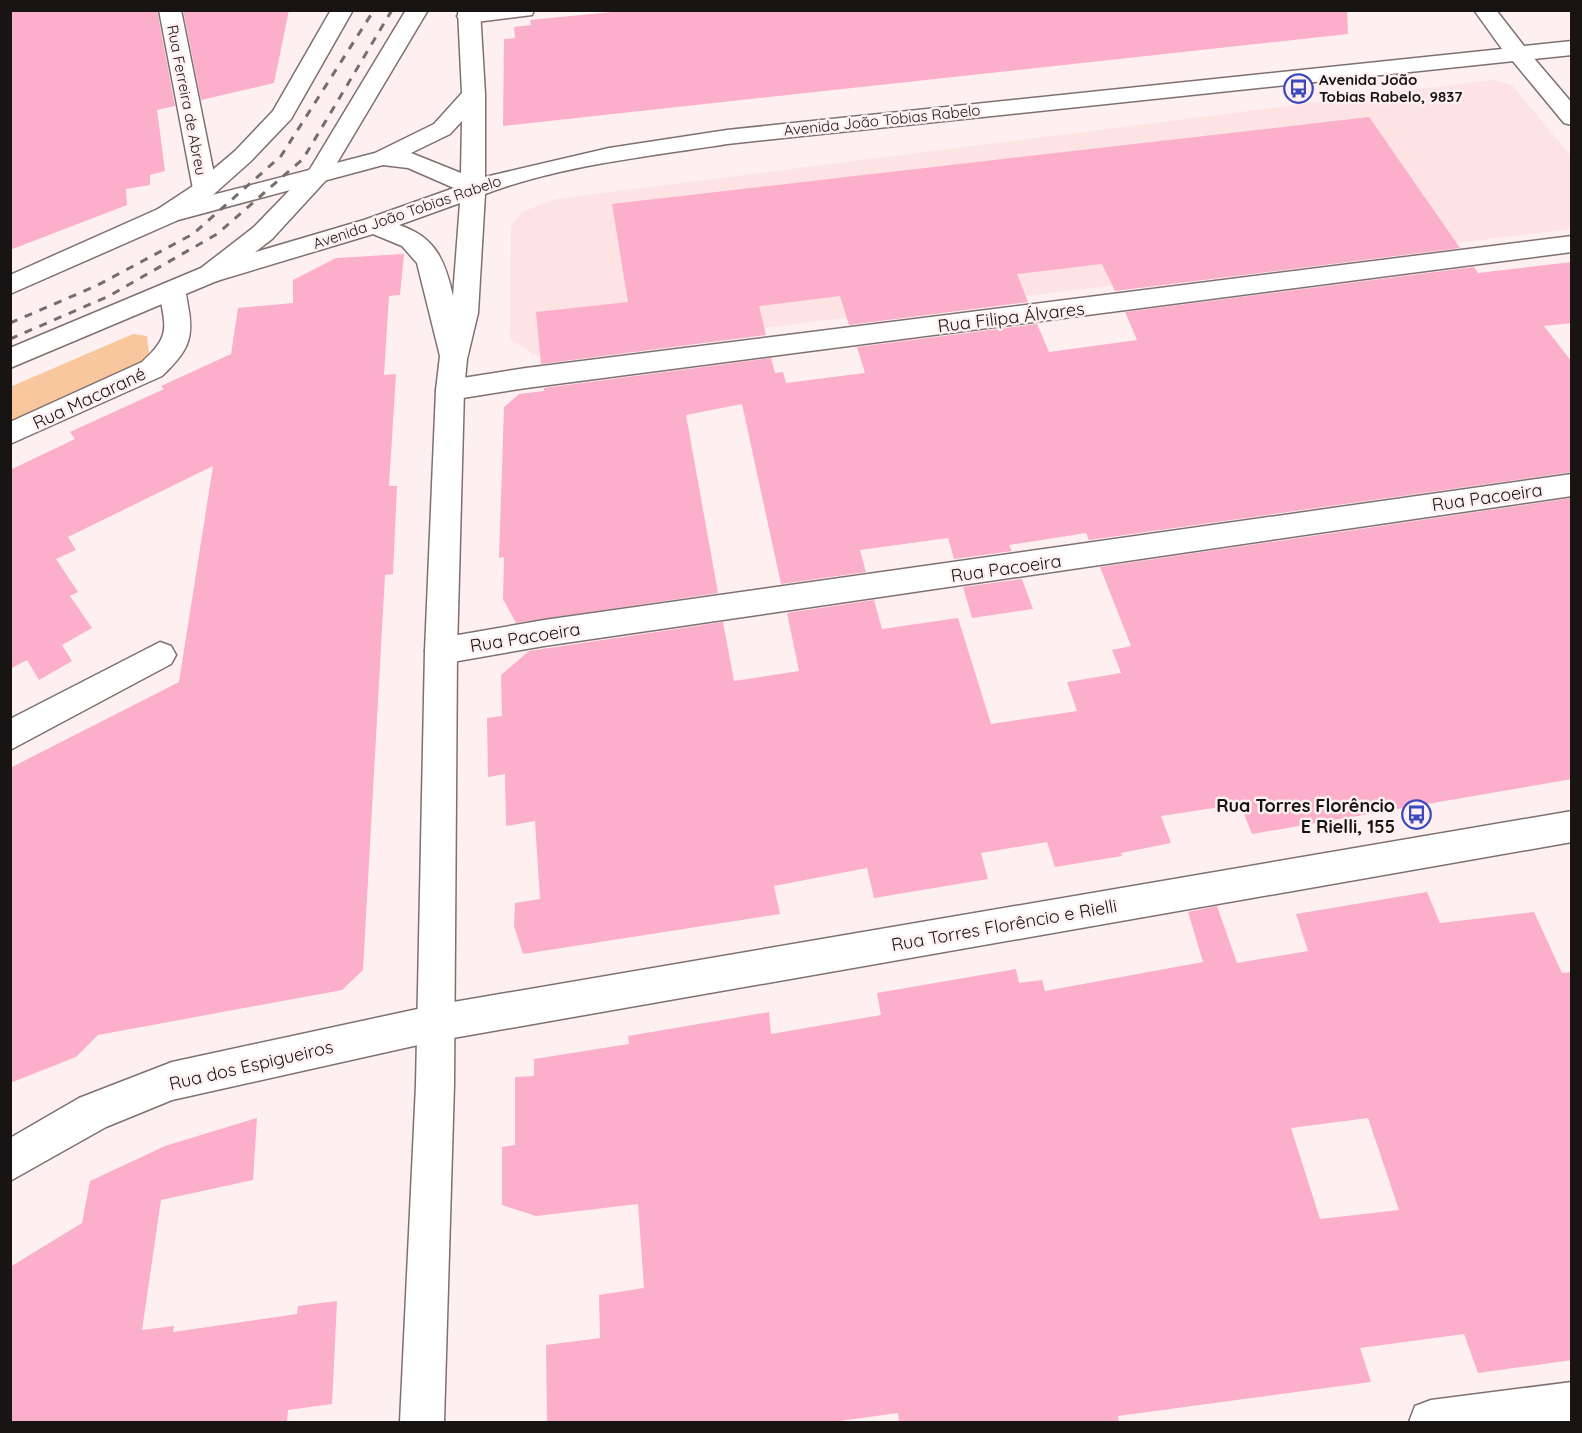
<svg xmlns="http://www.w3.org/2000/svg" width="1582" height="1433" viewBox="0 0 1582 1433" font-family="Quicksand,sans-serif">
  <rect width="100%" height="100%" fill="#fef0f0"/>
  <!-- built -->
  <path fill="#fde3e3" d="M1492 80 1512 85 1571 156V229L537 356 510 339 511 226 522 212 555 199Z"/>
  <!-- green -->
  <path fill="#f8c79e" d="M133 334 147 336 149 353 142 368 11 426 10 387Z"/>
  <!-- building -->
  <path fill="#fbafca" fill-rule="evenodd" d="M10 10H157L175 106 157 110 165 171 150 175V185L126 189 127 205 10 250Z
    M183 10H289L274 83 201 100Z
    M632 10H1347L1348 34 503 126 504 39 515 38 514 27 531 25 530 20Z
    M1369 117 1460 248 1115 291 1102 264 1017 274 1028 302 849 325 840 296 759 306 766 335 541 364 536 312 628 302 612 204Z
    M404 254 400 295 389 296 384 375 396 374 389 486H397L393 574 385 575 363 970 342 990 98 1035 76 1057 10 1083V768L179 682 213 466 68 537 76 550 56 559 78 592 70 596 92 628 62 645 72 661 39 680 27 660 10 669V470L75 439 70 432 164 389 161 386 231 354 238 308 293 303V280L336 258Z
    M1572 262V323L1544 326 1572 362V472L1089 540 1086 533 1009 545 1012 551 954 559 948 538 860 550 866 572 781 584 742 404 686 415 718 593 516 623 503 599 504 557 499 558 504 407 519 394 544 391V388L771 358 775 373 783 372 786 383 865 373 857 347 1037 324 1049 352 1137 340 1125 312 1474 267 1478 273Z
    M1572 498V779L1252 834 1240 804 1161 816 1171 843 1121 853 1122 856 1055 867 1047 842 981 853 988 879 874 898 867 868 774 886 780 914 523 954 514 926 515 903 540 899 535 821 506 826 505 774 488 777 487 718 502 716 501 675 529 651 723 622 734 681 799 671 787 613 874 600 882 629 958 618 991 724 1077 711 1067 682 1121 673 1112 650 1131 646 1100 567Z
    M1022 579 1033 609 972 618 963 587Z
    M1427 892 1440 923 1534 912 1562 973 1572 972V1360L1478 1373 1464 1334 1360 1348 1371 1382 1118 1416 1119 1422H899L898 1413 832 1422H547L546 1345 600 1338 599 1295 644 1288 638 1204 536 1216 502 1205V1147L515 1145V1077L534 1076V1059L629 1044 628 1036 769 1012 771 1034 881 1015 877 993 1016 969 1019 983 1042 980 1045 991 1203 962 1188 912 1217 906 1237 963 1308 951 1296 914ZM1368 1118 1399 1210 1320 1219 1291 1128Z
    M257 1118 253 1180 161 1200 142 1330 174 1326 173 1332 297 1314 298 1306 337 1301 332 1404 288 1410 287 1422H10V1267L82 1223 90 1181 165 1146Z"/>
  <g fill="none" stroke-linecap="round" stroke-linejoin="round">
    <defs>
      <path id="street" d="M159 10H181L217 189 214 194 205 197 196 194 193 189Z
        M464 10H534L532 15 468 23 460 21 457 16Z
        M1518 47 1526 49 1572 103V125L1564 123 1507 54 1510 49Z
        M1572 236V252L526 388 450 400 440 397 436 390 440 383 450 380 526 368Z
        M172 281 181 284C186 291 187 298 188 306 195 340 186 353 162 376L10 444V422L142 362C172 335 165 327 159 290L163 284Z
        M1572 474V496L544 646 441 664 430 660 425 651 430 642 441 638 544 620Z
        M160 642 171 646 176 655 171 664 10 750V719Z
        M1572 811V842L436 1041 172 1100 106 1127 10 1181V1138L79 1098 172 1062 436 1005Z
        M1572 1382V1422H1409L1415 1406 1431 1400Z"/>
      <path id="secondary" d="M458 10H480L485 94V177L609 148 727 130 1502 49 1474 10H1496L1524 46 1572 41V55L727 144C646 157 562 165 485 194L478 313 467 359 464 390 457 651 454 1085 444 1422H400L416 1085 425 651 436 390 440 356 417 263 402 246 373 234 210 283 201 280 197 274 201 268 364 220 454 188 408 168 383 165 167 223 158 221 155 215 158 209 375 153 434 124 462 93ZM462 121 461 173 411 153 450 134ZM460 203 453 296C445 261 436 237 399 225Z"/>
      <path id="primary" d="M331 10H353L291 119 251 161 214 194 176 221 10 294V275L158 209 196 184 235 151 273 111Z
        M406 10H428L328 178 272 239 219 280 10 368V348L201 268 254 227 310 169Z"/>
    </defs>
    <!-- street casing -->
    <use href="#street" stroke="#7f7070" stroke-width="3"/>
    <!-- secondary casing -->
    <use href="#secondary" stroke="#7f7070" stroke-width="3"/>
    <!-- primary casing -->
    <use href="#primary" stroke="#7f7070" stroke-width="3"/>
    <!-- street -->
    <use href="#street" fill="#fff" fill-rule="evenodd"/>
    <!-- secondary -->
    <use href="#secondary" fill="#fff" fill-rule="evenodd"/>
    <!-- primary -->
    <use href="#primary" fill="#fff" fill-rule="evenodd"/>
    <!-- rail -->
    <path stroke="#766e6e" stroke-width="3" stroke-dasharray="8 8" stroke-linecap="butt" d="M10 323 96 286 193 234 281 156 374 10
      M10 339 109 296 217 234 303 159 392 10"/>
  </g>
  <!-- icons -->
  <defs>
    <symbol id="bus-ring" viewBox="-11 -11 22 22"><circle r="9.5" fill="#fef0f0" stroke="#3a4abd" stroke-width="1.5"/><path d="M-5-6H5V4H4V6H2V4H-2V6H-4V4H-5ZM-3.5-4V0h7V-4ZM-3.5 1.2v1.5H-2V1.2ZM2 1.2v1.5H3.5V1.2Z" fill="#3a4abd"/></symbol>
  </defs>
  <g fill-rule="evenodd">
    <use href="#bus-ring" x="1282" y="72" width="33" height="33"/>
    <use href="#bus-ring" x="1400" y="798" width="33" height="33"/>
  </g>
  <g text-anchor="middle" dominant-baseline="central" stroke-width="5" stroke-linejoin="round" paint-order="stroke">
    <!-- far-poi labels -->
    <g font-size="15" font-weight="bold" fill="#191414" stroke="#fef0f0" text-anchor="start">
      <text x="1319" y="79">Avenida João<tspan x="1319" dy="17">Tobias Rabelo, 9837</tspan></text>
    </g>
    <!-- far-street labels -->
    <g font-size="15" fill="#191414" stroke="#fef0f0">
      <text transform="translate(187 100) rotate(79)">Rua Ferreira de Abreu</text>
      <text transform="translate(882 120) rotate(-6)">Avenida João Tobias Rabelo</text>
      <text transform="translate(407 212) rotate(-19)">Avenida João Tobias Rabelo</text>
    </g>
    <!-- street labels -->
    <g font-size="18" fill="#191414" stroke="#fef0f0">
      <text transform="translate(1011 317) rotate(-7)">Rua Filipa Álvares</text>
      <text transform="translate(89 398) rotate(-25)">Rua Macarané</text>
      <text transform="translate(1487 497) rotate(-8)">Rua Pacoeira</text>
      <text transform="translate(1006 568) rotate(-8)">Rua Pacoeira</text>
      <text transform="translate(525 637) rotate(-9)">Rua Pacoeira</text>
      <text transform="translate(1004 925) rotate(-10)">Rua Torres Florêncio e Rielli</text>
      <text transform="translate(251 1065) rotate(-13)">Rua dos Espigueiros</text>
    </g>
    <!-- poi labels -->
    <g font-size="18" font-weight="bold" fill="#191414" stroke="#fef0f0" text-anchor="end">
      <text x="1395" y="805">Rua Torres Florêncio<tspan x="1395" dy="21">E Rielli, 155</tspan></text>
    </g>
  </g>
  <!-- border -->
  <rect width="1582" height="1433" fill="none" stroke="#191414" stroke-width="24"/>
</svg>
